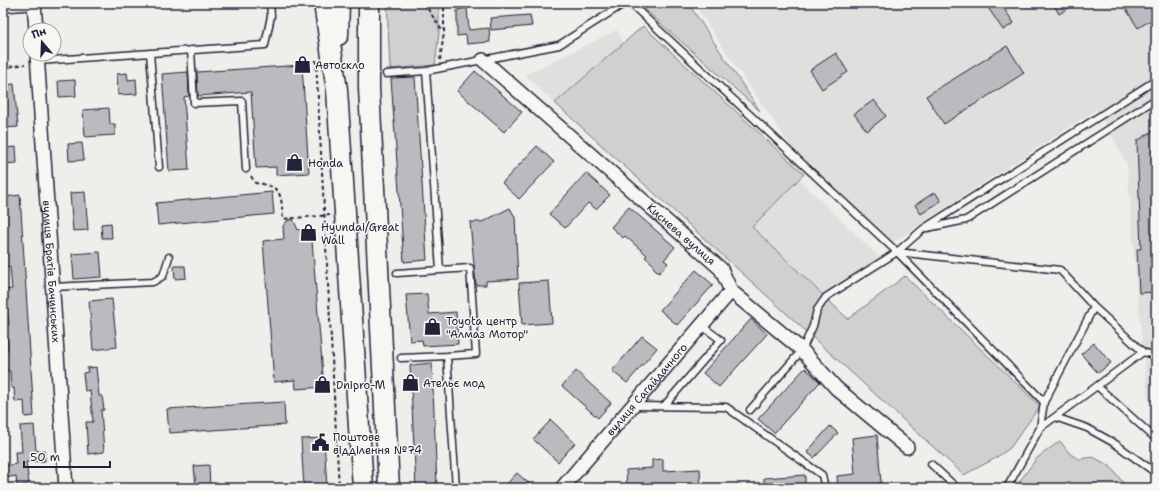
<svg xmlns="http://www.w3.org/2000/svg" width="1159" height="491" viewBox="0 0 1159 491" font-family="'Shantell Sans',sans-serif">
  <rect width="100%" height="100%" fill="#eeeeeb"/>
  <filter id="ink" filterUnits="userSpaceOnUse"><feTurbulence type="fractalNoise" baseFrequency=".025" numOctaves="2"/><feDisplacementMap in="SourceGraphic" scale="8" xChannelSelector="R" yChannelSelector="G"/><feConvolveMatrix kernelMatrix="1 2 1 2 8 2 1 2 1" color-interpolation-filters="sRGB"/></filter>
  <g filter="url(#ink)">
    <!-- built -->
    <path fill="#dfdfde" d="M694 3H1156V406L1148 399 1137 293 1127 164 1097 109 892 243 790 145 723 48Z
      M617 30 624 44 555 103 525 75Z
      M799 179 883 261 826 297 752 227Z"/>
    <!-- green -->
    <path fill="#d0d0d1" stroke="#797986" d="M387 3H439V33L435 65 390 69Z
      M643 3H688L760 111 640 5Z
      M643 26 804 174 752 227 848 319 905 276 1040 406 1010 448 994 459 964 475 555 103Z
      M1060 441 1070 454 1079 459 1093 457 1110 466 1127 488H1025L1019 482 1037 458Z"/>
    <!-- building -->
    <path fill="#bbbbbf" stroke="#22223b" d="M985 3H1000L1014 23 1003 30Z
      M1053 3H1077L1059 14Z
      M1135 3H1156V17L1138 28 1126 9Z
      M467 8 469 30 489 28 490 42 467 44 466 35 457 36V10Z
      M530 15 532 26 491 30 490 18Z
      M1007 46 1024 73 944 124 926 96Z
      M836 53 848 72 822 89 810 70Z
      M302 65 309 173 276 175V167L256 168 251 92 198 96 197 72Z
      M475 71 522 112 504 132 457 91Z
      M188 72 189 96 184 97 189 170 169 171 162 74Z
      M127 73 128 80 136 79 137 94 118 95 117 74Z
      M415 77 427 260 404 262 391 78Z
      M75 80 76 96 59 97 58 81Z
      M14 84 18 127 3 128V85Z
      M874 100 886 116 867 131 854 114Z
      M109 108 110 124H115V135L85 137 83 110Z
      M1156 129V292L1139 293 1137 249H1141L1137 141Z
      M82 143 84 160 69 161 68 144Z
      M537 146 554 162 519 199 502 183Z
      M16 147 17 163 3 164V148Z
      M586 173 610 195 596 209 588 203 565 228 549 214Z
      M85 192 88 230 73 231 70 193Z
      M272 192 274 214 158 225 156 203Z
      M935 192 941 201 921 214 915 205Z
      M20 195 34 416 25 417 24 401 15 402 14 388H11L10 371 3 370 4 350H8L6 325H9L7 306H3V290L12 289 10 267 3 268V222L6 221 5 197Z
      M629 207 675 247 664 260 668 263 659 273 653 267 654 265 645 257 647 255 625 236 623 238 611 227Z
      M510 208 515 217 518 279 486 281V285H476L470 222H482Z
      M293 219 298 230 311 229 324 387 296 389 295 380 274 382 263 241 284 239 283 226 287 221Z
      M111 223 112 238H102L101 224Z
      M100 252 102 277 74 279 72 254Z
      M174 266H185L186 278 175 279Z
      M696 270 713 285 677 325 660 310Z
      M549 281 552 323 522 325 519 283Z
      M427 294 429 314 456 312 458 344 423 346 422 340 410 341 406 295Z
      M112 299 117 347 93 350 89 301Z
      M751 319 767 334 719 387 703 373Z
      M642 336 657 348 627 383 612 371Z
      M1094 343 1111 363 1098 373 1081 354Z
      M432 363 437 488H416L410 365Z
      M96 367 99 396H102L104 410H101L104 452 88 454 86 422H93L90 390 85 391 83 373 88 372 87 368Z
      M805 368 820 382 774 433 758 419Z
      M576 371 611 403 598 418 562 386Z
      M284 402 285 425 169 433 167 409Z
      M551 420 575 443 558 462 533 439Z
      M34 425 36 451 44 450 45 461 26 462 29 484 17 486 16 476 5 478 3 466 16 464 15 452H22L20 426Z
      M830 426 838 433 814 458 807 452Z
      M877 435 881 483 862 485V488H838L837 476 855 474 852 438Z
      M324 438 327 488H304L301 439Z
      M663 459V471L700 469 701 488H627L626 470 652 468V460Z
      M209 465 210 488H196L194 466Z
      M517 473 534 488H503Z
      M805 475V488H764V478Z"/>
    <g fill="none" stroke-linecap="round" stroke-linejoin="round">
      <defs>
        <path id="service" d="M630 3 897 252 1044 402 1040 428 1007 488
          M191 50 194 103 242 101 246 169
          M150 53 159 167
          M38 61 265 45 271 16 270 3
          M386 74 426 71
          M927 228 966 220 1156 99
          M897 252 1060 270 1094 307 1044 402
          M397 273 440 270
          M53 287 153 282 163 276 169 257
          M1143 352 1156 356
          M401 358 447 356
          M1097 386 1156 439
          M633 406 726 407 822 475 825 488
          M664 406 721 340 702 326
          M750 410 802 350 813 326 817 310 826 297 897 252 923 229 1156 80
          M1055 417 1087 428 1114 443 1156 473
          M1040 428 1143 352 1094 307
          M931 464 957 488
          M456 488 447 356 476 354 470 268 440 270 426 71 559 45 625 3"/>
        <g id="minor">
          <path d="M34 3 36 30"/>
          <path d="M3 5 30 3"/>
          <path id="s1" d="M37 54 66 488"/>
          <path id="s2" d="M483 60 721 269 731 291 802 350 836 388 907 447"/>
          <path id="s3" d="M562 488 731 291"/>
        </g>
        <path id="primary" d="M324 3 337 90 363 488
          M369 3V88L389 488
          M338 35 339 3"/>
      </defs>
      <!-- service casing -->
      <use href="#service" stroke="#22223b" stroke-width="9"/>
      <!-- minor casing -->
      <use href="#minor" stroke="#22223b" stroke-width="16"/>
      <!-- primary casing -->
      <use href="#primary" stroke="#22223b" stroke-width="23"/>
      <!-- path -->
      <path stroke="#22223b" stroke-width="2" stroke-dasharray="4 3" stroke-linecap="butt" d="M424 3 443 32
        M316 60 339 488
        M440 60 444 33V3
        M3 68 25 64
        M251 176 255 183C282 186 281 193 283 219L330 215"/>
      <!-- service -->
      <use href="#service" stroke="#f6f6f2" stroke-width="6"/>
      <!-- minor -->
      <use href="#minor" stroke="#f6f6f2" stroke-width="13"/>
      <!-- primary -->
      <use href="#primary" stroke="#f6f6f2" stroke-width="20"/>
    </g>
  </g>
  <!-- icons -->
  <defs>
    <symbol id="shop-bare" viewBox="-9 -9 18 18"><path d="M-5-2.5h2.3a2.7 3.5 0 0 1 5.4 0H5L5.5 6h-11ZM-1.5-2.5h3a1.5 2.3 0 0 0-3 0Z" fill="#22223b" stroke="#f6f6f2" stroke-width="2.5" paint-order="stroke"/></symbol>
    <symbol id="civic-bare" viewBox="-9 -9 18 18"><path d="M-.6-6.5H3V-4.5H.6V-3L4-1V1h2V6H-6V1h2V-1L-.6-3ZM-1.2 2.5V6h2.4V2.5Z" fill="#22223b" stroke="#f6f6f2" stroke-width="2.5" paint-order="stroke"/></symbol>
  </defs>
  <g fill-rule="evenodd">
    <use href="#shop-bare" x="290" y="52" width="25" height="25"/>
    <use href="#shop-bare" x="282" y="150" width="25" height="25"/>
    <use href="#shop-bare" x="296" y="220" width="25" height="25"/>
    <use href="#shop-bare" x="420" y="314" width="25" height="25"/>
    <use href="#shop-bare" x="398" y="370" width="25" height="25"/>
    <use href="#shop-bare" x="310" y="372" width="25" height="25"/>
    <use href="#civic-bare" x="308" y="430" width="25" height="25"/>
  </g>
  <g text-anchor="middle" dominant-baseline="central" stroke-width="3" stroke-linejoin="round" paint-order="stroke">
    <!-- poi labels -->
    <g font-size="11" fill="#22223b" stroke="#f6f6f2" text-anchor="start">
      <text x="315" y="65">Автоскло</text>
      <text x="308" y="163">Honda</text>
      <text x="321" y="227">Hyundai/Great<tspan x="321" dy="13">Wall</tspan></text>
      <text x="446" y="321">Toyota центр<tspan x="446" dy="13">"Алмаз Мотор"</tspan></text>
      <text x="423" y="383">Ательє мод</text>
      <text x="336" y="385">Dnipro-M</text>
      <text x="333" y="437">Поштове<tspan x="333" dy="13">відділення №74</tspan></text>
    </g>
    <!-- street labels -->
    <g font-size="11" fill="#22223b" stroke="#f6f6f2">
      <text stroke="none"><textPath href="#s2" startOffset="264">Киснева вулиця</textPath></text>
      <text stroke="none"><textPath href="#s1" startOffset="218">вулиця Братів Бачинських</textPath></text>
      <text stroke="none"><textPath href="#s3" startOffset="130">вулиця Сагайдачного</textPath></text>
    </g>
  </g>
  <!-- margin -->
  <rect width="1159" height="491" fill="none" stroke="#f6f6f2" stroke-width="16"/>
  <rect x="8" y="8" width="1143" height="475" fill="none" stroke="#22223b" stroke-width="1.5" filter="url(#ink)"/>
  <!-- north arrow -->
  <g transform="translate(42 42) rotate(341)"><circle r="19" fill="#f6f6f2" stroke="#a1a1a9"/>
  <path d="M0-3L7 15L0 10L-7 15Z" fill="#22223b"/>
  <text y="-6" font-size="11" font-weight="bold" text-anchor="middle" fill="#22223b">Пн</text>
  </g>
  <!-- scale -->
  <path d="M24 461v6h86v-6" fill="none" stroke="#22223b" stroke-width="2"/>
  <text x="30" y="461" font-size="12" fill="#22223b" stroke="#f6f6f2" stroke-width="3" paint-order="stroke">50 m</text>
</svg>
